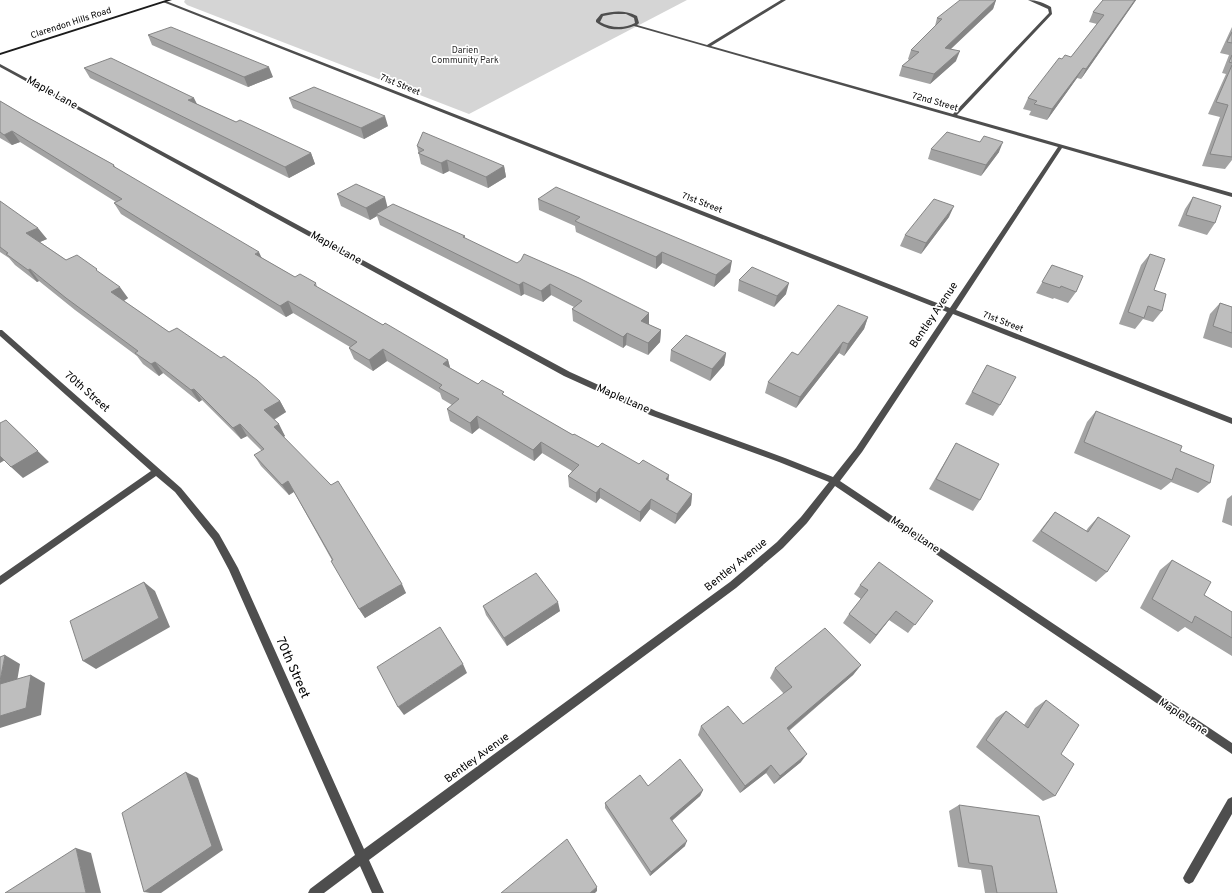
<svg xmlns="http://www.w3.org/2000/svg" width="1232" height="893" viewBox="0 0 1232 893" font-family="Overpass,sans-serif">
  <rect width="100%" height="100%" fill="#fff"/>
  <!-- green -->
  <path fill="#d5d5d5" d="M185 0H687L469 114 187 5 184 2Z"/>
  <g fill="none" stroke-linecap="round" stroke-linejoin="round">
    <!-- street -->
    <path fill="#4e4e4e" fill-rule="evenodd" d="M781 0H786L711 46 953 114 1049 13 1048 9 1028 0C1037 0 1044 3 1051 7L1052 14 957 115 1232 193V197L1062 148 956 310 1232 418V424L953 314 862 452 840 481 1232 743V754L835 486 807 523 783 548 736 588 369 860 384 893H372L360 866 324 893H308L310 889 355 855 229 570 213 540 175 492 156 476 0 585V576L151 471 0 336V330H2L181 488 219 534 238 568 364 849 730 582 777 542 801 517 829 482 779 462 650 415 564 376 0 67V64L570 372 656 411 785 458 833 477 856 448 947 312 163 2 166 1 950 308 1058 147 634 26C621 31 607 31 596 22V20L601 14C615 11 624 10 637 16L639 23 637 25 707 45ZM614 14H626L634 18 635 23C624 29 611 28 600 22L603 16Z
      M1232 797V814L1193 882 1189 884 1185 882 1183 878 1185 874 1228 799Z"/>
    <!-- secondary -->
    <path fill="#1b1b1b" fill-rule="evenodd" d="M166 0H172L0 55V53Z"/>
  </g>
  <!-- wall -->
  <path fill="#a3a3a3" d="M996 0 993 9 951 49 956 61 930 84 899 76 902 66 909 60 908 59 911 50 935 26 937 18Z
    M1103 0H1136L1081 79 1077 78 1047 120 1029 115 1031 111 1023 109 1028 98 1062 59 1071 57 1097 24 1089 22 1093 12Z
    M1232 27V160L1225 169 1202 166 1220 117 1208 114 1226 74 1222 73 1229 55 1220 53Z
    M148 35 273 77 248 87 152 45Z
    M84 68 197 104 236 122 311 153 315 164 289 178 90 78Z
    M289 98 388 126 364 139 293 108Z
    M0 101 27 117 114 165 116 168 262 258 295 277 316 283 317 287 383 325 448 360 450 368 478 384 505 396 573 435 669 481 692 494 691 505 675 524 650 509 640 522 600 498 596 503 569 487 568 476 572 471 542 453 534 461 479 428 472 434 450 421 447 409 452 405 442 399 440 393 387 361 373 371 354 359 349 348 350 347 293 313 286 317 121 214 114 203 116 202 20 142 12 145 0 138Z
    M417 146 504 166 506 177 488 188 449 171 443 174 421 164Z
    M931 149 999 152 981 176 928 159Z
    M337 194 388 207 465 236V239L661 330 660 342 648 355 626 345 623 348 573 321 572 309 574 307 551 295 543 302 524 294 521 296 380 225 377 216 370 220 341 206Z
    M1193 197 1215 223 1207 235 1178 226 1185 209Z
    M538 199 730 272 714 287 662 263 656 269 576 232 575 226 539 210Z
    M0 201 47 239 40 242 66 260 100 273 128 298 124 301 169 332 280 401 286 412 274 420 285 436 283 437 406 593 365 618 359 609 294 492 289 495 261 466 254 455 262 451 247 436 241 439 202 400 199 402 163 373 159 376 143 364 137 356 75 310 39 281 37 282 15 265 9 258 0 252Z
    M949 217 921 254 900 246 905 235Z
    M1150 254 1154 290 1162 311 1153 322 1143 319 1135 329 1119 324 1141 265Z
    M1052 265 1076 292 1068 303 1054 298 1053 299 1036 293Z
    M739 280 786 294 774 307 738 291Z
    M1220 303 1232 307V348L1203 338 1210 314Z
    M868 317 864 329 844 356 839 353 796 408 765 393 768 382 798 355Z
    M671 350 726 353 724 365 710 381 670 361Z
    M987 365 1000 405 993 416 965 404Z
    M1096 411 1180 451 1210 483 1198 493 1171 482 1161 490 1074 453 1087 422Z
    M956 443 980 500 973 511 929 489Z
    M1232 495V526L1222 522 1227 499Z
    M1055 512 1086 531 1088 528 1098 517 1107 572 1096 582 1032 541 1046 523Z
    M1172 560 1204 595 1232 612V656L1185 627 1178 632 1140 608 1160 570Z
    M860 585 933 601 908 633 889 620 870 644 843 623 849 614 861 599 854 594Z
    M483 606 560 611 507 646 486 615Z
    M861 665 853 675 789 731 801 762 774 784 766 773 740 793 698 735 701 726 743 724 784 694 770 678 775 668Z
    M1046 700 1061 754 1055 796 1043 801 976 747 996 718 1006 711 1024 725 1035 708Z
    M703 790 700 796 672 821 685 846 650 876 605 808V803Z
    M959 805 1057 893H985L981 870 958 867 949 811Z"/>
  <!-- shaded-wall -->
  <path fill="#858585" d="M996 0 993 9 942 57 945 48Z
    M1135 0H1136L1081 79 1086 69Z
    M960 51 956 61 930 84 934 74Z
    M269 67 273 77 248 87 244 77Z
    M1083 68 1077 78 1047 120 1052 109Z
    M194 98 199 108 188 100Z
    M385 116 388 126 364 139 361 128Z
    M12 131 20 142 12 145 4 135Z
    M1003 142 999 152 981 176 986 165Z
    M311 153 315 164 289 178 285 167Z
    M447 160 449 171 443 174 441 163Z
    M504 166 506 177 488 188 486 177Z
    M385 197 388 209 376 214 377 216 370 220 366 208Z
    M954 206 949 217 921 254 926 243Z
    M38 228 47 239 35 244 26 233Z
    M259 252 264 263 255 254Z
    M662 252V263L656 269V257Z
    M732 261 730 272 714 287 716 275Z
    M30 269 39 281 37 282 28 270Z
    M523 282 524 294 521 296 519 285Z
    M789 283 786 294 774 307 777 296Z
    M550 284 551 295 543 302 541 291Z
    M120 287 128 298 120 303 111 292Z
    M288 301 293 313 286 317 280 306Z
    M649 313V324L640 332 641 321Z
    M868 317 864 329 844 356 848 344Z
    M661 330 660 342 648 355V343Z
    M627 333 626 345 623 348V337Z
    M843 342 839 353 796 408 800 397Z
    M383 349 387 361 373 371 369 360Z
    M726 353 724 365 710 381 712 369Z
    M448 360 451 371 443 364Z
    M155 362 163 373 159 376 151 364Z
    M194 389 202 400 199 402 191 390Z
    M280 401 286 412 271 421 264 410Z
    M477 416 479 428 472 434 470 423Z
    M6 420 49 462 23 478 11 467Z
    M240 424 247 436 241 439 233 428Z
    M279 424 285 436 281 439 274 427Z
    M541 442 542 453 534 461 533 450Z
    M0 455 5 460 0 463Z
    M669 475 668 485 666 479Z
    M288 481 295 491 289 495 282 485Z
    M600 488V498L596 503V493Z
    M692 494 691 505 675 524 677 514Z
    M651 499 650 509 640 522V512Z
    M144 582 155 591 170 627 96 669 83 661Z
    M402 584 406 593 365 618 359 609Z
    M558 602 560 611 507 646 504 638Z
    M896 611 889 620 870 644 876 635Z
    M5 655 20 664 15 693 0 685V681Z
    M463 664 467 673 404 715 398 707Z
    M861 665 853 675 781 737 787 728Z
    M31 675 45 683 41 715 0 728V716Z
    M807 754 801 762 774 784 780 776Z
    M771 765 766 773 740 793 745 786Z
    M186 772 198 778 223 850 161 893H150L144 892Z
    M703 790 700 796 669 823 670 818Z
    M687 841 685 846 650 876 651 872Z
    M76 848 91 853 101 893H86Z
    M597 887V891L595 893H590Z"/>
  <!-- building -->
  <path fill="#bebebe" stroke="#858585" d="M960 0H996L945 48 960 51 934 74 902 66 919 52 911 50 942 19 937 18Z
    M1103 0H1135L1086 69 1083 68 1052 109 1034 104 1037 101 1028 98 1059 58 1062 59 1065 55 1071 57 1104 15 1093 12Z
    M171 27 269 67 244 77 148 35Z
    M1232 32V43L1227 42Z
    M1232 55V63L1229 62Z
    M111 58 194 98 188 100 236 122 240 120 311 153 285 167 84 68Z
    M1232 65V157L1210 154 1228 105 1216 102Z
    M314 87 385 116 361 128 289 98Z
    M0 101 27 117 114 165 113 166 259 252 255 254 295 277 300 274 316 283 314 285 383 325 385 323 448 360 443 364 478 384 482 380 504 392 502 394 573 435 574 434 598 447 602 443 639 464 643 460 669 475 666 479 692 494 677 514 651 499 640 512 600 488 596 493 568 476 579 465 541 442 533 450 477 416 470 423 447 409 459 399 439 388 442 385 383 349 369 360 349 348 357 342 288 301 280 306 114 203 122 199 12 131 4 135 0 132Z
    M423 132 504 166 486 177 447 160 441 163 418 153 424 150 417 146Z
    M947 132 980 142 984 136 1003 142 986 165 931 149Z
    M356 184 385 197 366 208 337 194Z
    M556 187 732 261 716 275 662 252 656 257 575 221 580 217 538 199Z
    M1193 197 1221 206 1215 223 1186 215Z
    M934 199 954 206 926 243 905 235Z
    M0 201 38 228 26 233 66 260 77 255 97 269 96 270 120 287 111 292 169 332 177 328 221 358 224 356 257 380 280 401 264 410 279 424 274 427 331 485 338 481 402 584 359 609 331 561 333 560 288 481 282 485 254 455 264 449 240 424 233 428 194 389 191 390 155 362 151 364 135 353 138 351 66 298 30 269 28 270 6 254 8 253 0 247Z
    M393 204 465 236 463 237 517 263 521 260 524 254 579 278 649 313 641 321 661 330 648 343 627 333 623 337 572 309 582 301 550 284 541 291 523 282 519 285 376 214Z
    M1150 254 1165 259 1154 290 1166 294 1162 311 1148 306 1144 318 1128 312Z
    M1052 265 1083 276 1076 292 1061 286 1060 288 1042 282Z
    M752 267 789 283 777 296 739 280Z
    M1220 303 1232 307V333L1213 326Z
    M838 305 868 317 848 344 843 342 800 397 768 382 792 352 798 355Z
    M686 335 726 353 712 369 671 350Z
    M987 365 1016 377 1000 405 972 392Z
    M1096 411 1182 446 1180 451 1214 465 1210 483 1176 468 1172 480 1084 442Z
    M6 420 38 451 11 467 0 456V423Z
    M956 443 999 464 980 500 936 479Z
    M1055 512 1088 532 1098 517 1130 536 1107 572 1041 531Z
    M1172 560 1211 582 1204 595 1232 612V638L1195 616 1192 623 1152 599Z
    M879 562 933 601 915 625 896 611 876 635 849 614 868 590 860 585Z
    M536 573 558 602 504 638 483 606Z
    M144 582 159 618 83 661 70 621Z
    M440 627 463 664 398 707 377 667Z
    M825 628 861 665 787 728 807 754 780 776 771 765 745 786 701 726 728 706 743 724 792 687 775 668Z
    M5 655 0 681V657Z
    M31 675 26 708 0 716V684Z
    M1046 700 1079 725 1061 754 1074 764 1055 796 986 740 1006 711 1028 728Z
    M680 759 703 790 670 818 687 841 651 872 605 803 640 775 648 786Z
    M186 772 212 846 144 892 122 813Z
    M959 805 1039 816 1057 893H997L992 866 969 863Z
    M567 839 597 887 590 893H501Z
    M76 848 86 893H5Z"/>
  <g text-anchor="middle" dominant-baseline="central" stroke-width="3.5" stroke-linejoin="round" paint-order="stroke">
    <!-- far-street labels -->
    <g font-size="9" fill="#000" stroke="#fff">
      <text transform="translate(71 23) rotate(-18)">Clarendon Hills Road</text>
      <text transform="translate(400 85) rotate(22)">71st Street</text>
      <text transform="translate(935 102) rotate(16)">72nd Street</text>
      <text transform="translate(702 203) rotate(21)">71st Street</text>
      <text transform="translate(1003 322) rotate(21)">71st Street</text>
    </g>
    <!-- far-park labels -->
    <g font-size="9" fill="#2c2c2c" stroke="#fff">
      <text x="465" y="50">Darien<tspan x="465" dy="10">Community Park</tspan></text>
    </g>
    <!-- street labels -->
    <g font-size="11" fill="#000" stroke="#fff">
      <text transform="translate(52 93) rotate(29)">Maple Lane</text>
      <text transform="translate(336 248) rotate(29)">Maple Lane</text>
      <text transform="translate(934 315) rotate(-56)">Bentley Avenue</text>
      <text transform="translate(87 392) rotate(41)">70th Street</text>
      <text transform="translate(623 399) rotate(24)">Maple Lane</text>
      <text transform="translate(915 535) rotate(34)">Maple Lane</text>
      <text transform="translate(736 565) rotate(-39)">Bentley Avenue</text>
      <text transform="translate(1183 717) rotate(34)">Maple Lane</text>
      <text transform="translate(477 758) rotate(-36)">Bentley Avenue</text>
    </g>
    <!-- near-street labels -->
    <g font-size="13" fill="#000" stroke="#fff">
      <text transform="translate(292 668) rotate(66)">70th Street</text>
    </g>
  </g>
</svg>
